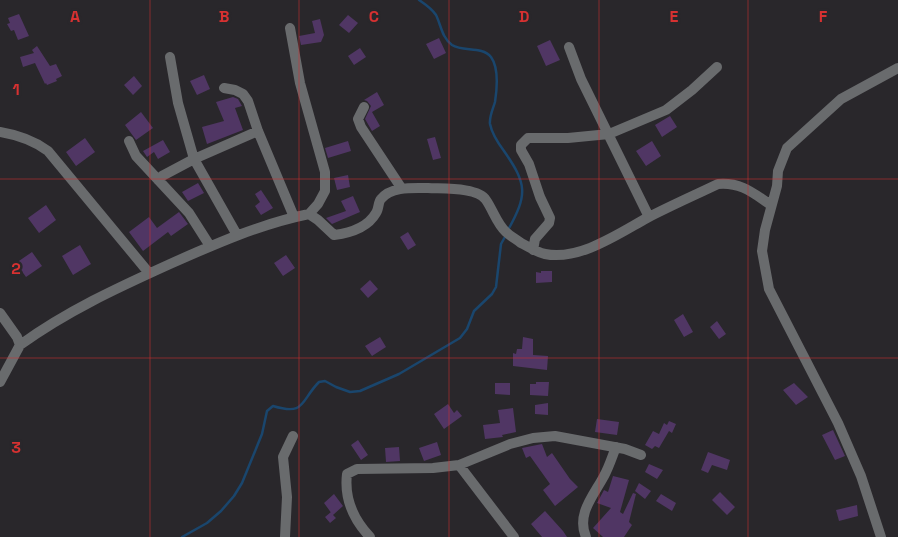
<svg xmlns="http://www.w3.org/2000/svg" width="898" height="537" viewBox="0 0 898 537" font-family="'Space Grotesk',sans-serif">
  <rect width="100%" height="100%" fill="#29272b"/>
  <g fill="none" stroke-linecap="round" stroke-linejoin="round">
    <!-- stream -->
    <path stroke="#1a466d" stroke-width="2.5" d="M419 0C425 4 432 9 436 15 441 25 442 38 452 45 463 52 482 46 491 57 499 68 497 89 495 102 493 109 489 117 490 124 492 134 498 143 504 151 527 184 528 194 508 230
      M182 537 207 523 221 511 234 496 242 483 262 434 267 411 273 406C306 416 300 401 319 382L325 381 336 387 350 392 360 391 399 374 460 338 467 329 474 311 492 294 496 287 501 244 506 235"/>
  </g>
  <!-- building -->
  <path fill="#503664" d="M19 14 29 36 18 40 14 30 11 31 7 24 10 23 8 18Z
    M348 15 358 23 349 33 339 25Z
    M320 19 324 35 321 42 301 45 299 36 315 33 312 21Z
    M439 38 446 53 434 59 426 44Z
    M550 40 560 60 546 66 537 46Z
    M37 46 50 66 56 64 62 76 56 79 57 81 47 85 46 83 45 84 35 63 23 67 20 57 34 53 32 50Z
    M360 48 366 57 354 65 348 56Z
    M204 75 210 89 197 95 190 81Z
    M134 76 142 86 133 95 124 85Z
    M377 92 384 105 372 112 380 126 372 131 365 119 371 106 367 101 364 100Z
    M233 97 238 99 242 106 235 108 243 130 207 144 202 127 224 121 216 102Z
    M141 112 153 128 136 140 125 125Z
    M670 116 677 127 662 137 655 125Z
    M435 137 441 158 433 160 427 139Z
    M85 138 95 152 76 166 66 152Z
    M163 140 170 152 158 159 154 152 147 157 143 151Z
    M348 141 351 151 328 158 325 148Z
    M652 141 661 156 646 166 636 151Z
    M348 175 350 187 337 190 334 178Z
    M198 183 204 193 188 201 182 192Z
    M261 190 273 208 261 215 255 206 260 202 255 194Z
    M353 196 360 212 332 224 326 218 346 211 341 201Z
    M46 205 56 220 39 233 28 218Z
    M179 212 188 224 171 236 168 232 143 251 129 232 149 217 157 228Z
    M408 232 416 245 408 250 400 237Z
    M80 245 91 264 73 275 62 256Z
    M32 252 42 266 26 277 16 263Z
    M286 255 295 268 283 276 274 263Z
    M541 271H552V282L536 283V272L541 273Z
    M370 280 378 289 368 298 360 289Z
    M683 314 693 332 684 337 674 320Z
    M717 321 726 334 719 339 710 327Z
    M380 337 386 347 372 356 365 346Z
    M523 337 533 339V355L548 356 547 370 513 366V353L516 354 517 349H522Z
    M536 382H549L548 396 530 395V384H536Z
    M495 383H510V395L495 394Z
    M794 383 808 397 796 405 783 390Z
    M548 403V415L535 414V405Z
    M448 404 454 413 457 410 462 416 444 429 434 414Z
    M513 408 516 432 502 435 503 437 485 439 483 425 500 423 498 410Z
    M597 419 619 422 617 435 595 432Z
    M669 421 676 424 672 433 669 431 659 448 655 446 652 449 645 445 653 431 659 434 664 423 667 425Z
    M833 430 845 456 835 460 822 435Z
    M358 440 368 455 361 460 351 445Z
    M437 442 441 455 424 461 419 448Z
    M542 444 547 457 552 453 570 479 578 487 555 506 543 490 550 484 530 456 526 458 522 448Z
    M399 447 400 461 386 462 385 448Z
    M708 452 730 460 727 470 712 465 708 473 701 470Z
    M649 464 663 470 657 479 645 472Z
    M613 476 629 480 620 512 623 514 633 493 636 494 629 522 632 525 624 537H603L593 528 611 508 597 503 604 490 608 492Z
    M639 483 651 491 645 499 635 491Z
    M720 492 735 507 727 515 712 500Z
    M334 494 343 506 333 515 336 518 330 523 325 517 331 512 332 514 324 503Z
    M661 494 676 503 672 511 656 501Z
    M857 505 858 516 839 521 836 510Z
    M545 511 563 531 567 537H542L531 524Z"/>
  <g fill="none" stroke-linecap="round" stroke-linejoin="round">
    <!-- minor -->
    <path stroke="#696b6d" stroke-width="10" d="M290 28 300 83 325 172V191L318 204 309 214
      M569 47 581 79 649 217
      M170 57 178 103 194 159 237 235
      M224 88 235 90 243 94 248 101 258 131 294 217
      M364 107 358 119 361 127 402 189
      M0 132C18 135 33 140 48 151L149 273
      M129 141 136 156 189 213 210 246
      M158 180 162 176 194 159 258 131
      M533 250 535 239 549 223 550 218 540 197 529 164 521 150V145L528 138H568L609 134 666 110 692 90 717 67
      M0 313 17 337 20 345 0 382
      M20 345C67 311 117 288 170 264 215 244 260 224 309 214L318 220 334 235C350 233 368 227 376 213 379 209 378 202 381 199 391 186 414 188 428 188 442 189 478 187 486 200 493 210 497 224 506 232 510 236 516 239 521 243 529 247 536 252 545 254 579 261 618 234 647 218 670 206 695 195 718 184 741 182 753 193 771 205
      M459 465 514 537
      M285 537 287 497 283 457 293 436
      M370 537C353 519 344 499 347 474L357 469 433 468 459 465 510 444 533 438 555 436 625 449 641 455
      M586 537C576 514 594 495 604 476 609 467 612 457 616 447
      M881 537 861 476 838 423 769 289 762 251 765 230 777 186 778 171 787 148 841 99 898 68"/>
  </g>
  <!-- grid -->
  <path fill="none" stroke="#d63131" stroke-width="1" stroke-opacity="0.55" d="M150 0V537M299 0V537M449 0V537M599 0V537M748 0V537M0 179H898M0 358H898"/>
  <g font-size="16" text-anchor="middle" font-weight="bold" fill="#d63131" stroke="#29272b" stroke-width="5" stroke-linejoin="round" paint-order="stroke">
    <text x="75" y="22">A</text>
    <text x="224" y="22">B</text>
    <text x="374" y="22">C</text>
    <text x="524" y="22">D</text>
    <text x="674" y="22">E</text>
    <text x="823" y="22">F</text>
    <text x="16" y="95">1</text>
    <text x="16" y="274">2</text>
    <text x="16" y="453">3</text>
  </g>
</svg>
